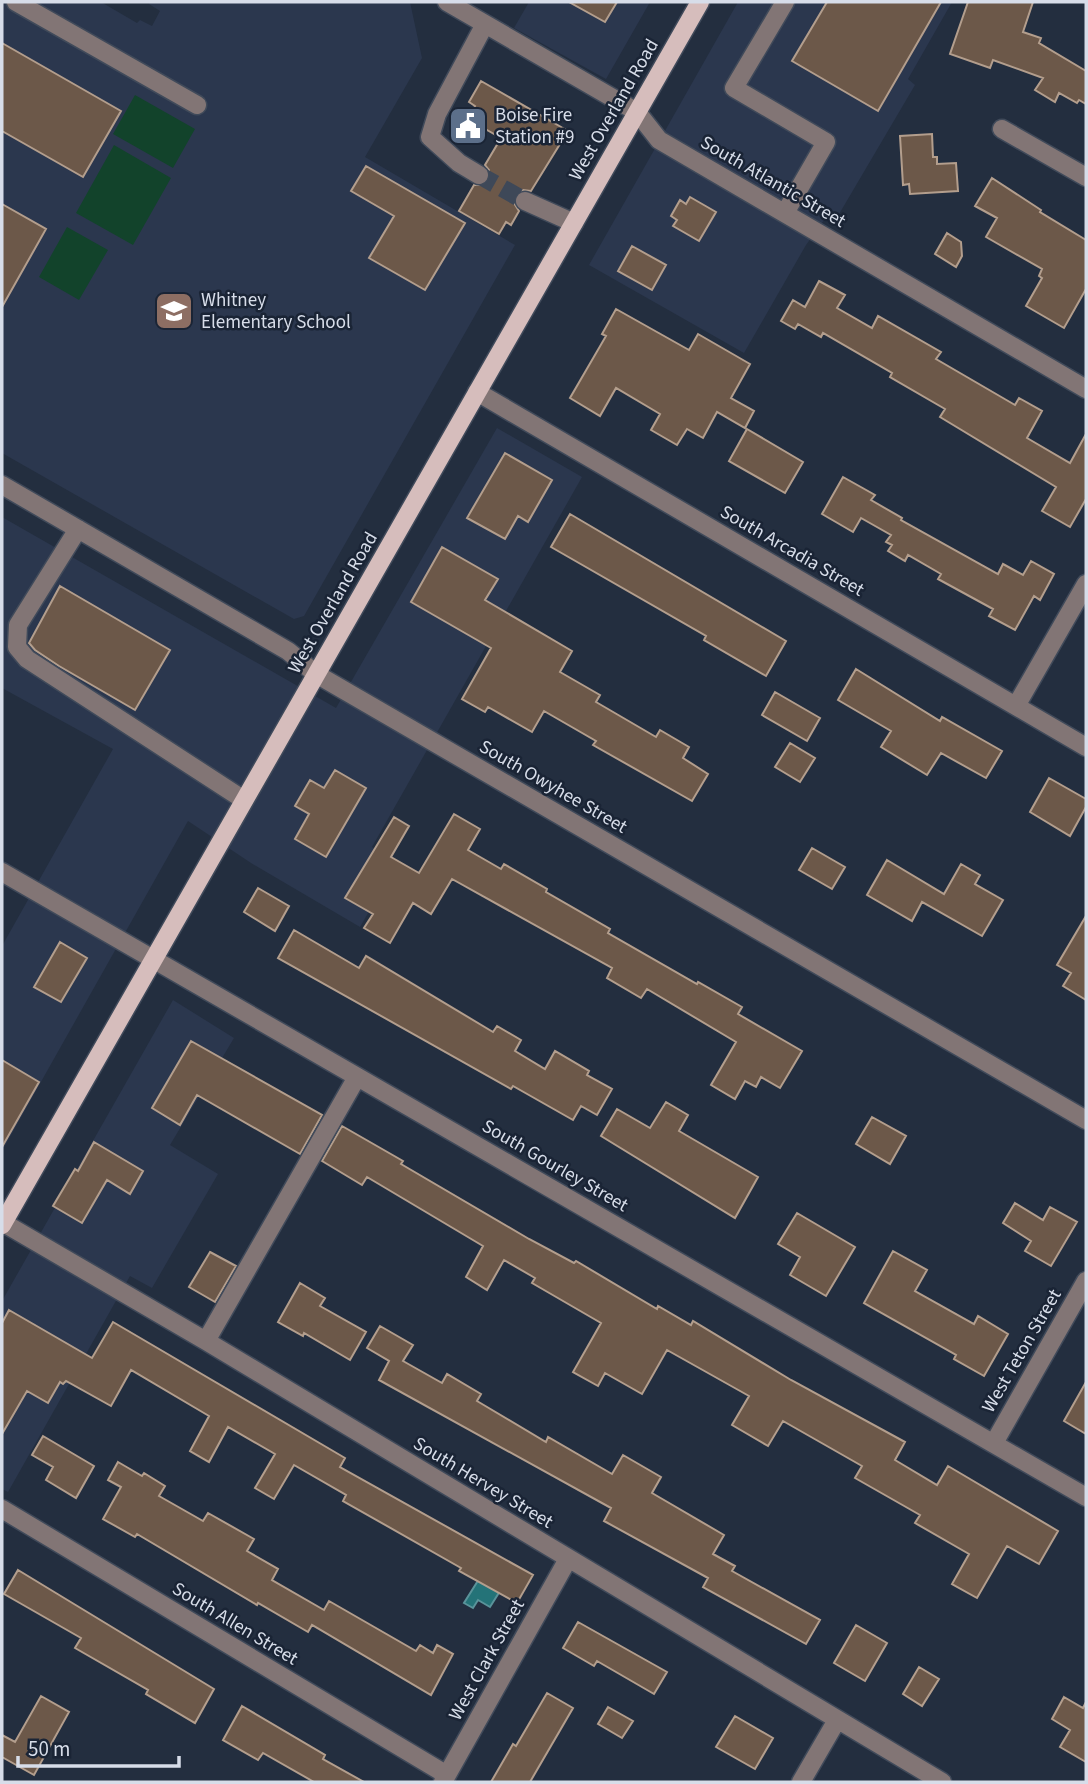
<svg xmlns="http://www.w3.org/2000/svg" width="1088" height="1784" viewBox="0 0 1088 1784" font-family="'Source Sans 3',sans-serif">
  <rect width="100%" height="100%" fill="#232e3f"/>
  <!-- built -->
  <path fill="#2b374e" d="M2 2H101L137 23 140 20 152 26 160 11 149 4 150 2H410L422 58 365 157 515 245 304 616 294 619 2 453Z
    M529 2H650L606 79 514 28Z
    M738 2H952L908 79 915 85 835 221 827 216 806 245 744 353 589 265Z
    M497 428 582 477 372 847 397 863 360 927 251 863 188 821 2 1151V946L113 749 2 688V517L336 708Z
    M173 1000 234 1038 170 1145 218 1174 152 1288 130 1276 8 1492 2 1489V1301Z"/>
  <!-- green -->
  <path fill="#12432b" d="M135 95 195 129 173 168 113 134Z
    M114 145 171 178 133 245 76 213Z
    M67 227 108 250 79 300 39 277Z"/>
  <!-- water -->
  <path fill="#247378" stroke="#5a939a" stroke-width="2" d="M479 1579 500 1591 490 1607 478 1600 473 1608 464 1603Z"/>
  <!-- building -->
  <path fill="#6c5849" stroke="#b39e8d" stroke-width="2" d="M569 2H617L605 22Z
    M827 2H941L878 111 792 61Z
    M968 2H1033L1023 32 1041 38 1039 43 1086 71V104L1079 100 1077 103 1059 93 1055 102 1035 90 1043 78 993 60 990 68 950 54Z
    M2 43 121 111 83 177 2 131Z
    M481 81 568 131 531 191 523 190 515 196 514 203 519 211 511 225 506 222 499 234 459 211 474 185H484L489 180V170L485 165 501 138 468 119 475 106 469 102Z
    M932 134 933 157H937V164L956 163 958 191 910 194 909 184 903 185 900 136Z
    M366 166 465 223 425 290 369 258 394 216 351 191Z
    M992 178 1041 210 1040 212 1086 240V289L1064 328 1026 306 1042 278 1039 276 1042 269 986 237 997 218 975 206Z
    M690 197 716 212 699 241 673 226 677 220 671 216 680 200 686 204Z
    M2 204 46 229 2 307Z
    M947 233 961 242 962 256 956 267 935 254Z
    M632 246 666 265 652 290 618 271Z
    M819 281 845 295 837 308 872 328 878 316 941 352 936 359 1015 405 1019 398 1042 411 1027 438 1070 463 1086 434V499L1070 527 1042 511 1056 487 940 417 945 409 890 377 892 373 823 333 821 337 798 324 795 329 781 321 793 300 805 307Z
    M616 309 689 350 698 334 750 364 731 398 754 411 745 428 717 412 703 438 687 429 677 445 651 430 660 414 616 388 600 416 570 398 606 336 602 334Z
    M747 429 803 462 785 493 729 461Z
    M505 453 552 480 528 522 518 516 505 539 467 518Z
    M843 477 875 495 871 500 902 518 901 520 998 574 1003 564 1023 575 1031 561 1054 574 1040 600 1034 596 1015 630 989 616 993 609 938 579 941 574 908 555 905 561 888 551 892 545 886 542 891 535 861 518 853 532 822 514Z
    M570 514 786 641 766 676 704 640 706 636 551 547Z
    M442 547 498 579 485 600 572 651 560 672 600 695 596 702 656 737 660 730 689 747 683 758 708 774 692 801 593 745 596 741 544 711 532 732 488 707 485 712 462 699 491 648 411 602Z
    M60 586 170 650 135 710 59 666 35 650 29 643Z
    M856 669 940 721 942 717 1002 751 986 778 941 753 927 775 881 747 891 731 838 700Z
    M775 692 820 718 807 741 762 715Z
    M790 743 815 758 800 782 775 767Z
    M335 770 366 788 326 857 295 839 309 814 295 806 310 780 324 788Z
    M1049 778 1086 799V807L1070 836 1030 812Z
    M454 814 480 829 468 850 501 869 504 864 547 889 546 892 610 929 608 933 697 984 698 982 742 1007 738 1014 802 1051 780 1088 761 1077 756 1087 745 1081 735 1099 711 1085 736 1042 647 989 641 998 607 978 612 968 452 879 431 914 413 903 390 943 364 928 373 914 345 898 394 817 409 826 391 857 419 873Z
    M812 848 845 867 832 889 799 870Z
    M887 860 944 894 961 864 980 875 975 884 1003 900 982 936 922 902 912 921 867 895Z
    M258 888 289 906 275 931 244 912Z
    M1086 916V1000L1063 986 1071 973 1057 965Z
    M294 930 359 968 366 956 493 1032 497 1026 521 1040 515 1051 545 1069 555 1051 589 1071 587 1075 612 1089 597 1115 581 1106 573 1120 513 1086 511 1089 278 958Z
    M60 942 87 958 61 1002 34 987Z
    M191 1041 322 1115 300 1154 197 1095 180 1125 152 1108Z
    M2 1060 39 1082 2 1147Z
    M666 1102 688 1115 679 1131 758 1177 735 1218 601 1136 617 1109 650 1128Z
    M872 1117 906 1136 890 1164 856 1144Z
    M342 1126 403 1161 401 1164 529 1239 574 1263 576 1261 657 1309 658 1306 691 1325 693 1321 791 1380 905 1442 895 1460 937 1485 948 1466 1058 1531 1039 1564 1007 1546 977 1598 952 1584 969 1554 915 1523 920 1515 855 1478 862 1466 783 1421 768 1446 732 1425 749 1396 667 1350 642 1394 605 1373 598 1386 573 1372 601 1323 532 1283 535 1278 504 1260 487 1290 466 1277 483 1246 367 1177 362 1185 322 1161Z
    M94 1142 143 1171 130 1194 107 1180 82 1223 53 1206 75 1169 78 1171Z
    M1015 1203 1043 1220 1050 1207 1077 1222 1051 1266 1025 1251 1031 1241 1003 1223Z
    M797 1213 855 1247 826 1296 790 1275 800 1257 778 1244Z
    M893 1251 927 1270 915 1291 974 1324 978 1316 1008 1334 984 1376 954 1359 956 1355 864 1303Z
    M210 1252 236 1266 215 1302 189 1287Z
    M300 1283 325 1298 320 1306 366 1332 350 1360 304 1333 303 1336 278 1322Z
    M9 1310 92 1358 113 1322 345 1458 340 1467 533 1575 517 1603 459 1571 461 1568 343 1501 346 1495 294 1465 274 1499 255 1488 275 1454 228 1427 209 1462 190 1451 209 1416 131 1370 111 1406 66 1381 63 1384 60 1382 48 1403 27 1391 2 1434V1323Z
    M380 1326 413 1345 403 1361 442 1383 447 1374 481 1394 477 1401 546 1442 548 1437 612 1474 623 1455 661 1477 652 1493 724 1535 713 1554 735 1566 732 1571 820 1620 806 1644 703 1587 708 1578 604 1521 611 1508 379 1380 389 1361 367 1348Z
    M1086 1382V1434L1064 1421Z
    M43 1436 94 1466 76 1498 46 1480 53 1467 32 1455Z
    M118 1462 142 1476 144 1473 165 1486 159 1496 203 1521 208 1513 254 1539 247 1551 278 1569 272 1580 324 1610 329 1601 416 1651 420 1645 433 1653 437 1645 453 1654 431 1695 312 1625 308 1632 258 1603 257 1605 137 1534 135 1537 103 1519 121 1487 108 1480Z
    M18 1570 214 1689 195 1723 146 1694 148 1690 75 1648 81 1638 4 1594Z
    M578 1622 667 1672 654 1694 597 1661 594 1666 563 1648Z
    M856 1625 887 1643 865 1681 834 1663Z
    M919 1667 939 1679 922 1706 903 1694Z
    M547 1693 573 1708 530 1782H491L513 1744 516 1746Z
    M41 1696 69 1712 34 1775 2 1757V1735L15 1742Z
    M1064 1697 1083 1708 1086 1702V1762L1060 1747 1070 1730 1052 1719Z
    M242 1706 325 1755 323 1759 364 1782H314L263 1753 258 1760 223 1740Z
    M608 1707 633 1721 622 1738 598 1724Z
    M735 1716 773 1738 755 1769 716 1747Z"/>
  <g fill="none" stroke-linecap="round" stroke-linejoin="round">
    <!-- minor-tunnel -->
    <path stroke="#3e4858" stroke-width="18" stroke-dasharray="18 9" stroke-linecap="butt" d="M479 175 525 201"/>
    <defs>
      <path id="minor" d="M16 2 197 105
        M447 2 637 112 659 140 1086 389
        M1002 129 1086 177
        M479 175 459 163 430 137 437 114 485 24
        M525 201 574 223
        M785 213 826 142 734 88 785 2
        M477 392 1086 747
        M2 485 288 651 316 674 1086 1120
        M78 529 18 625 17 647 27 659 244 800
        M1016 706 1086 584
        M2 872 1086 1497
        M2 1222 206 1341 942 1782
        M206 1341 357 1077
        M994 1443 1086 1281
        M2 1509 447 1775
        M443 1782 568 1559
        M801 1782 837 1720"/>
      <path id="major" d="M2 1225 700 2"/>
    </defs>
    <!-- minor casing -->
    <use href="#minor" stroke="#404a5a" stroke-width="21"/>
    <!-- major casing -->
    <use href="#major" stroke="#404a5a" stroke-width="21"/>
    <!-- minor -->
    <use href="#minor" stroke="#827575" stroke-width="18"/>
    <!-- major -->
    <use href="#major" stroke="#d6bdbc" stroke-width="18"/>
  </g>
  <!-- icons -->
  <defs>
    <symbol id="civic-square" viewBox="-11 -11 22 22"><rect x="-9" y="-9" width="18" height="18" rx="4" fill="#5c6f8a" stroke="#1a2435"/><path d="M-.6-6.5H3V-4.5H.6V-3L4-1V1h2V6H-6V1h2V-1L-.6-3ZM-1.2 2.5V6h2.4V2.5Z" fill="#fff"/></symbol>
    <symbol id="school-square" viewBox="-11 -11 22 22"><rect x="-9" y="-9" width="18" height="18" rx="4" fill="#8d6e63" stroke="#1a2435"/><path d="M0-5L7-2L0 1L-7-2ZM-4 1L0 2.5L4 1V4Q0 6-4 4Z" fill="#fff"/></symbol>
  </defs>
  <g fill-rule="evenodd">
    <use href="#civic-square" x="446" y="104" width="44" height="44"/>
    <use href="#school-square" x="152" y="289" width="44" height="44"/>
  </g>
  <g text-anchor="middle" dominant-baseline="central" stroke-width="5" stroke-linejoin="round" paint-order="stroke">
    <!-- street labels -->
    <g font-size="19" fill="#d7dde9" stroke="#1a2435">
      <text transform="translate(614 110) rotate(-60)">West Overland Road</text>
      <text transform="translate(773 182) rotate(30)">South Atlantic Street</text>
      <text transform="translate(792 551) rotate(30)">South Arcadia Street</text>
      <text transform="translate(333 603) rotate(-60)">West Overland Road</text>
      <text transform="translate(553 787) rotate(30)">South Owyhee Street</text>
      <text transform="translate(555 1166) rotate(30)">South Gourley Street</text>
      <text transform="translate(1022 1351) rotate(-60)">West Teton Street</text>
      <text transform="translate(483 1483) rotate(31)">South Hervey Street</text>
      <text transform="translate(235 1624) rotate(31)">South Allen Street</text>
      <text transform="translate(487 1660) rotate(-61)">West Clark Street</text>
    </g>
    <!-- poi labels -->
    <g font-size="19" fill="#d7dde9" stroke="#1a2435" text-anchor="start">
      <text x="495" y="115">Boise Fire<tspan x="495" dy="22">Station #9</tspan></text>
      <text x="201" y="300">Whitney<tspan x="201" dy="22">Elementary School</tspan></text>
    </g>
  </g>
  <!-- border -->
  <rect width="1088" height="1784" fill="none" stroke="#d7dde9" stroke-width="7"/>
  <!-- scale -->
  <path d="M18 1756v10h161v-10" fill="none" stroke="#d7dde9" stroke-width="3.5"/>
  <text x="28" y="1756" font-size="21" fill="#d7dde9" stroke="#1a2435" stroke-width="5" paint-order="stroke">50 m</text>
</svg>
